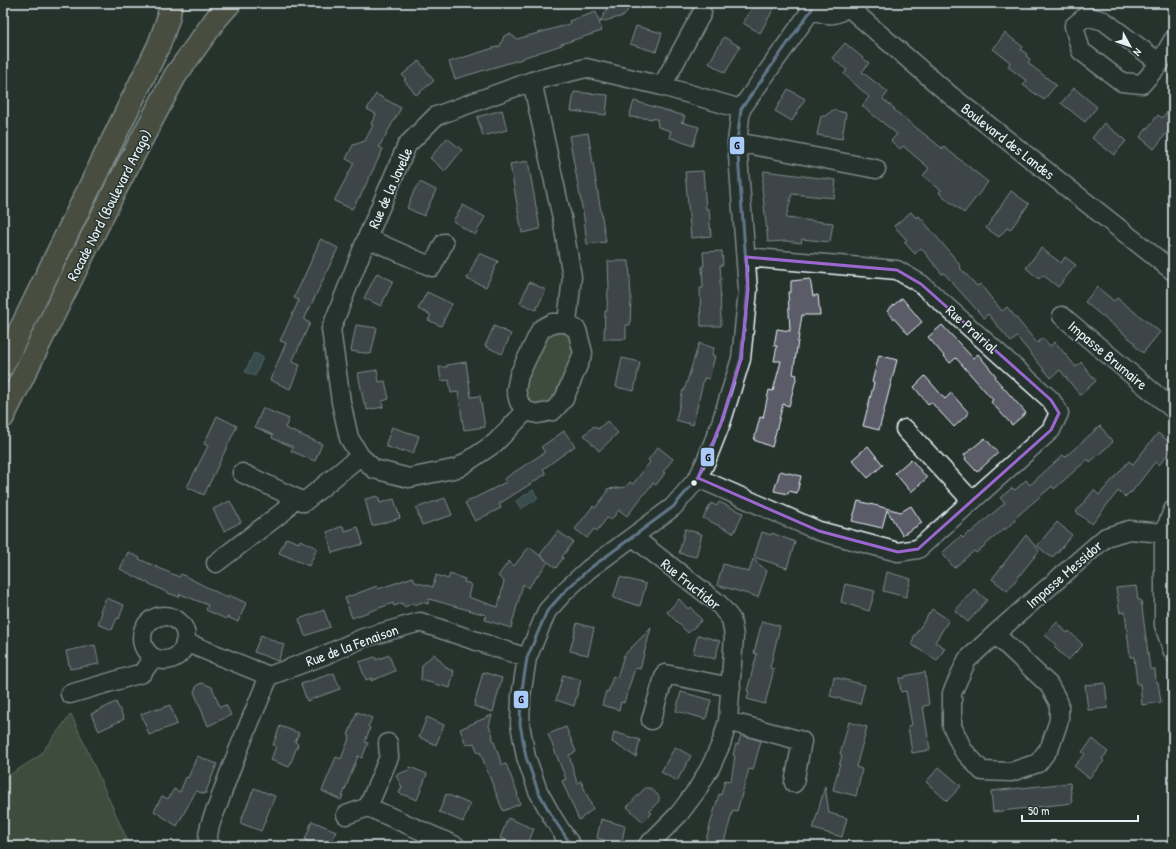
<svg xmlns="http://www.w3.org/2000/svg" width="1176" height="849" viewBox="0 0 1176 849" font-family="'Patrick Hand',sans-serif">
  <rect width="100%" height="100%" fill="#26332d"/>
  <filter id="ink" filterUnits="userSpaceOnUse"><feTurbulence type="fractalNoise" baseFrequency=".025" numOctaves="2"/><feDisplacementMap in="SourceGraphic" scale="8" xChannelSelector="R" yChannelSelector="G"/><feConvolveMatrix kernelMatrix="1 2 1 2 8 2 1 2 1" color-interpolation-filters="sRGB"/></filter>
  <g filter="url(#ink)">
    <!-- green -->
    <path fill="#5a6e51" stroke="#a1b0a4" d="M566 329 580 351 557 399 544 408 532 405 525 395 522 381 544 334Z
      M71 714 130 846H3V779L39 756Z"/>
    <!-- water -->
    <path fill="#4d6a73" stroke="#8ba0a8" d="M254 353 263 357 255 376 245 372Z
      M533 490 538 498 521 509 516 501Z"/>
    <!-- building -->
    <path fill="#5c5c68" stroke="#e8f1f8" d="M610 3H632L624 16 600 22Z
      M755 3H777L760 33 743 23Z
      M596 12 602 31 561 44 562 45 522 58V59L455 79 449 62 500 46 504 36 510 34 517 39 570 24 569 21Z
      M636 26 662 33 656 52 630 44Z
      M1005 33 1023 47 1021 50 1027 54 1026 56 1030 59 1028 63 1056 85 1044 100 1023 85 1027 81 1008 67 1010 62 993 49Z
      M724 37 740 47 725 73 709 63Z
      M845 43 869 63 862 72 888 92 883 99 895 109 894 110 943 149 944 147 988 182 964 213 939 193 941 190 923 176 929 168 903 146 900 149 891 141 897 134 862 106 869 97 844 74 847 70 832 58Z
      M419 61 434 81 416 95 404 80 406 79 402 75Z
      M1074 88 1097 107 1085 122 1061 103Z
      M788 89 805 99 792 121 775 111Z
      M574 92 608 95 606 115 571 111Z
      M376 94 401 108 379 147 383 149 360 197H359L352 209 334 201 354 163 346 159 353 145 365 141 373 125 371 124 376 114 367 109Z
      M634 101 685 116 683 122H681L699 127 693 146 669 137 671 131 658 127 657 119 629 117Z
      M1173 105V125L1154 149 1140 137 1158 115 1162 118Z
      M502 110 507 130 483 136 477 117Z
      M833 110 846 113 842 139 817 135 821 116H825Z
      M1104 123 1126 141 1114 155 1092 138Z
      M588 133 606 242 587 244 584 218 569 136Z
      M447 138 462 150 445 171 430 158Z
      M528 161 540 229 522 233 510 164Z
      M703 171 706 209H709L711 236 691 238 685 172Z
      M764 171 836 180 834 198 792 194 786 218 833 223 830 242 802 239 801 243 786 241 768 242 762 187Z
      M420 182 436 190 424 216 407 208 414 191Z
      M1011 191 1029 204 1010 230 1007 228 999 237 986 228Z
      M463 205 485 217 475 235 453 221Z
      M911 212 916 218 919 216 957 261 961 267 960 268 977 286 980 284 1002 311 1007 307 1037 343 1043 338 1050 346 1055 342 1076 367 1081 362 1096 381 1080 395 1060 370 1051 378 1017 337 1011 342 988 314 984 318 957 288 944 273 942 274 921 248 915 254 904 242 907 240 894 226Z
      M321 239 338 248 304 320 310 323 292 362 300 365 290 389 270 380 286 343 280 341 299 300 294 298 308 268 320 240Z
      M1041 248 1061 263 1065 257 1076 265 1058 287 1043 275 1039 279 1026 268Z
      M722 251 723 265H720L721 280H720L721 326H701L700 288H703L702 266H704L703 252Z
      M479 253 498 261 486 287 467 279Z
      M608 261H629L631 298 630 325H626V339H604L605 311H607L608 289H609Z
      M377 273 393 281 381 306 364 298Z
      M810 279 813 296 818 295 820 315H802L793 374 797 375 789 406 783 404 772 447 754 440 760 417 763 418 769 390 773 391 781 361H774L777 346H774L777 329 790 331 788 292H791V281Z
      M529 282 546 290 536 310 520 303Z
      M1097 287 1114 301 1117 298 1160 332 1143 353 1134 345 1135 343 1085 302Z
      M427 292 452 304 441 326 428 320 431 315 418 309Z
      M902 298 922 322 908 334 887 311Z
      M356 325 377 328 371 354 351 351Z
      M942 325 973 358 978 354 996 376 995 378 1026 413 1012 425 991 402 993 400 956 358 950 363 928 337Z
      M494 326 511 334 502 354 485 346Z
      M699 343 714 348 712 355 715 356 709 379 704 378 693 425 676 420 683 390 684 391Z
      M879 355 897 360 879 430 863 426 874 383 872 382Z
      M622 358 640 362 634 391 616 387Z
      M466 362 471 397 480 396 485 427 464 430 458 392 451 393 449 380 441 381 439 367H447V365Z
      M377 370 379 382 385 381 389 399 382 401 383 407 367 410 366 404H364L358 373Z
      M925 376 945 399 951 393 969 413 954 427 931 402 928 404 914 387Z
      M263 408 289 419 285 428 322 444 315 461 291 451 293 447 272 438 273 435 255 427Z
      M217 416 237 426 204 495 187 487 208 446 204 444Z
      M607 421 618 433 599 451 584 435 594 426 598 429Z
      M1100 426 1113 442 1090 462 1088 459 1054 489 1052 486 1014 519 1015 521 1006 529H1004L976 553 974 551 954 568 942 553 961 536 963 538 969 532 970 533 1005 503 1000 498 1012 488 1015 490 1026 480 1030 485 1063 455 1065 457Z
      M392 427 419 436 413 454 403 450 402 452 385 446Z
      M564 431 575 446 543 469 546 474 499 504 501 508 475 521 465 503 506 482 504 479 545 452 541 447Z
      M1158 433 1173 445V448L1159 465 1155 462 1131 493 1130 492 1125 497 1118 491 1092 524 1076 512 1094 490 1099 495 1129 461 1133 464Z
      M985 438 998 453 977 472 965 459 966 458 964 455Z
      M868 446 883 465 868 478 852 460Z
      M658 447 673 459 663 472 665 473 656 485 653 483 627 516 619 510 611 520 607 518 597 531 594 529 587 538 575 529 593 506 595 508 607 493V489L626 487 630 482 633 484 650 462 648 460Z
      M911 459 927 478 911 492 895 473Z
      M780 471 801 476 797 493 789 491 788 494 774 491Z
      M378 496 380 503 394 499 400 518 372 526 365 499Z
      M445 498 452 515 422 525 416 508Z
      M230 501 241 522 224 531 213 509Z
      M858 501 901 512 911 506 922 523 902 535 887 510 882 528 852 521Z
      M719 502 743 513 734 533 703 518 711 503 717 506Z
      M1057 522 1072 535 1057 553H1056L1052 558 1037 546Z
      M343 526 345 531 358 527 363 544 332 553 327 532Z
      M685 529 702 534 696 557 679 553Z
      M558 531 573 542 562 557 563 558 556 568 548 562 528 588 523 584 511 628 485 620 486 615 429 599 428 604 422 602 415 605 414 603 404 607 402 603 394 606 393 603 352 618 345 598 377 586 378 589 413 577 415 582 433 587 436 575 448 579 450 574 465 579 464 582 471 584 468 597 498 607 504 581 498 576 509 561 514 566 529 547 547 561 540 555Z
      M762 532 771 535 772 533 795 542 787 568 754 557Z
      M1026 535 1039 551 1007 591 992 579Z
      M286 538 299 543 300 540 317 548 309 566 279 553Z
      M128 552 140 558 139 559 179 577 181 574 228 598 229 595 246 603 238 622 227 617 226 619 206 610 208 605 180 594 179 597 168 593 120 569Z
      M753 559 767 571 758 597 717 585 723 564 749 572Z
      M887 572 911 579 906 597 883 591Z
      M620 577 646 584 640 606 613 598Z
      M845 584 875 591 869 611 841 602Z
      M1136 586 1138 600H1141L1150 669H1155L1156 682H1158L1161 702 1142 705 1140 684H1137L1134 657H1130L1125 612 1120 613 1116 588Z
      M974 589 987 600 968 622 955 611Z
      M106 598 124 605 119 619 117 618 112 630 98 624 102 612 100 611Z
      M679 599 688 609 690 607 702 620 688 633 667 612Z
      M932 609 949 620 935 642 945 648 937 661 911 644 914 639 913 638Z
      M324 610 330 627 305 636 299 619Z
      M762 621 780 626 770 668 774 669 765 704 747 699 749 692 747 691 757 654 754 653Z
      M1057 622 1067 633 1069 631 1083 645 1068 660 1054 647 1056 645 1045 635Z
      M577 623 594 628 588 655 570 651Z
      M651 628 640 669 635 668 624 703 621 702 619 710 602 705 606 691 608 692 613 676 617 678 624 655Z
      M261 635 284 645 278 661 254 652Z
      M698 635 720 641 715 659 693 653Z
      M95 645 99 664 70 669 66 651Z
      M434 654 448 669 454 671 450 688 421 680 422 665Z
      M389 655 395 671 371 681 372 678 366 680 359 662 375 657 376 660Z
      M483 672 502 678 493 712 474 706Z
      M925 672 929 705 923 706 930 750 912 753 908 726 912 725 906 691 901 692 899 678H905V676Z
      M334 673 340 689 307 701 301 684Z
      M563 675 581 680 574 706 556 700Z
      M834 677 865 685 860 704 830 696Z
      M202 683 212 687 220 707 226 705 231 715 208 726 194 692 197 685Z
      M1105 683 1108 708 1088 710 1085 685Z
      M681 692 711 700 706 719 676 711Z
      M116 702 124 719 99 731 91 714Z
      M170 705 177 724 149 735 141 714 157 708V710Z
      M357 712 372 718 368 727 370 728 365 742 368 743 362 758 358 756 341 800 322 791 336 757 341 759 350 736 348 735Z
      M492 715 489 726 493 735 492 736 502 765 506 764 518 794 517 795 520 804 503 811 480 752 478 753 474 743 466 745 460 729Z
      M427 717 444 725 436 745 419 737Z
      M849 722 867 727 856 767 862 769 856 796 833 790 842 755 840 754Z
      M280 726 299 733 295 742 298 744 289 767 271 760 276 746 273 745Z
      M566 727 576 752 569 755 577 783 581 781 593 809 579 820 562 781 566 779 548 734Z
      M614 732 640 740 636 757 612 742Z
      M741 735 761 741 753 770 749 769 737 811 733 810 723 846H704L719 794 721 795 725 780 731 781 735 756 733 755 736 744 738 745Z
      M1093 739 1108 752 1102 759 1104 761 1089 778 1074 766 1085 754 1082 752Z
      M675 747 691 756 677 781 661 772Z
      M197 756 217 764 205 794 196 791 177 826 154 811 162 796 168 799 174 789 180 792 186 777 188 778Z
      M410 767 427 774 417 800 399 793 402 787 396 775 409 770Z
      M939 767 961 786 947 801 926 782Z
      M1070 783 1072 803 993 812 991 791Z
      M825 786 829 813 847 818 842 837 813 829Z
      M254 788 275 796 261 831 240 823Z
      M645 788H650L659 796V801L649 811 652 813 643 822 627 807Z
      M446 794 470 804 463 822 439 812Z
      M508 818 534 829 527 846H521L500 838Z
      M601 819 625 826 621 846 597 838Z
      M312 821 336 831 330 846H319L305 840Z"/>
    <g fill="none" stroke-linecap="round" stroke-linejoin="round">
      <defs>
        <path id="minor" d="M807 3C818 16 839 20 848 3
          M847 6 950 95 1173 271
          M1160 63 1104 21 1086 16 1074 26 1081 51 1122 82 1142 84 1160 63 1173 40
          M532 81 562 218 572 277 567 323
          M662 86 702 13
          M737 142 876 169
          M367 238 432 267 444 243
          M1062 316 1173 409
          M552 323H567L577 330 583 353 564 399 553 411 538 414 526 411 519 402 516 390 519 375 541 329Z
          M526 411 495 443 458 468 409 478 374 469 360 456 349 438 341 402 331 329 367 238 407 145 436 116 532 81 586 68 662 86 741 109
          M905 429 971 500
          M242 473 304 502 360 456
          M698 478 819 531 898 552 918 549 1051 430 1059 413 1051 400 921 284 897 270 746 257
          M1173 510 1164 533V625L1173 652
          M633 537 718 603 731 619 734 636 728 721 721 744 711 766 697 790 679 814 647 846
          M216 563 284 511 294 497
          M142 638a22 22 0 1 1 44 0a22 22 0 1 1-44 0Z
          M995 634 1049 685 1059 703V720L1050 747 1038 763 1011 772 982 771 963 750 952 726V693L967 660 995 634 1106 537 1129 530 1164 533
          M185 642 269 676
          M70 694 142 673 153 658
          M651 720 665 674 731 687
          M728 721 802 741 794 783
          M388 743 389 757 368 807 456 846
          M346 815 368 807
          M209 846C205 832 214 815 219 802 233 759 252 718 269 676L325 655 363 638 420 622 527 658
          M572 846 565 837 553 818 538 791 526 757 520 724 521 696 527 658 547 611 566 590 589 569 673 507 698 478 706 461 721 423 741 359 748 290 737 142 741 109 812 9"/>
        <path id="major" d="M3 365 159 45 168 19 171 3
          M3 417 115 190 175 76 216 19 230 3"/>
      </defs>
      <!-- minor casing -->
      <use href="#minor" stroke="#e8f1f8" stroke-width="21"/>
      <!-- major casing -->
      <use href="#major" stroke="#e8f1f8" stroke-width="25"/>
      <!-- minor -->
      <use href="#minor" stroke="#26332d" stroke-width="18"/>
      <!-- major -->
      <use href="#major" stroke="#716e59" stroke-width="22"/>
      <defs>
        <path id="bus-1" d="M572 846 553 818 538 791 526 757 520 724 521 696 527 658 547 611 566 590 589 569 673 507 698 478 706 461 721 423 741 359 748 290 737 142 741 109 812 9"/>
      </defs>
      <!-- bus-1 casing -->
      <use href="#bus-1" stroke="#26332d" stroke-width="6"/>
      <!-- bus-1 -->
      <use href="#bus-1" stroke="#aacaf9" stroke-width="3"/>
    </g>
  </g>
  <!-- marked area -->
  <path d="M0 0H1176V849H0ZM746 257 897 270 921 284 1051 400 1059 413 1051 430 918 549 898 552 819 531 698 478 721 423 741 359 748 290Z" fill="#26332d" fill-opacity=".55" fill-rule="evenodd"/>
  <path fill="none" stroke="#9c67d0" stroke-width="3" stroke-linejoin="round" d="M746 257 897 270 921 284 1051 400 1059 413 1051 430 918 549 898 552 819 531 698 478 721 423 741 359 748 290Z"/>
  <!-- markers -->
  <circle fill="#e8f1f8" stroke="#26332d" stroke-width="1.5" cx="694" cy="483" r="3.5"/>
  <g text-anchor="middle" dominant-baseline="central" stroke-width="3" stroke-linejoin="round" paint-order="stroke">
    <!-- street labels -->
    <g font-size="15" fill="#e8f1f8" stroke="#26332d">
      <text transform="translate(1008 141) rotate(38)">Boulevard des Landes</text>
      <text transform="translate(390 188) rotate(-66)">Rue de la Javelle</text>
      <text transform="translate(109 205) rotate(-63)">Rocade Nord (Boulevard Arago)</text>
      <text transform="translate(972 329) rotate(42)">Rue Prairial</text>
      <text transform="translate(1108 355) rotate(40)">Impasse Brumaire</text>
      <text transform="translate(1064 574) rotate(-41)">Impasse Messidor</text>
      <text transform="translate(691 584) rotate(39)">Rue Fructidor</text>
      <text transform="translate(352 645) rotate(-20)">Rue de la Fenaison</text>
    </g>
  </g>
  <g stroke="#26332d" stroke-width="1.5">
    <rect x="729" y="136" width="16" height="19" rx="4" fill="#aacaf9"/>
    <rect x="700" y="447" width="15" height="20" rx="4" fill="#aacaf9"/>
    <rect x="513" y="690" width="16" height="19" rx="4" fill="#aacaf9"/>
  </g>
  <g font-size="11" text-anchor="middle" font-weight="bold" fill="#111">
    <text x="737" y="149">G</text>
    <text x="708" y="461">G</text>
    <text x="521" y="703">G</text>
  </g>
  <!-- margin -->
  <rect width="1176" height="849" fill="none" stroke="#26332d" stroke-width="16"/>
  <rect x="8" y="8" width="1160" height="833" fill="none" stroke="#e8f1f8" stroke-width="1.5" filter="url(#ink)"/>
  <!-- north arrow -->
  <g transform="translate(1130 46) rotate(130)" stroke="#26332d" stroke-width="3" paint-order="stroke">
  <path d="M0-3L7 15L0 10L-7 15Z" fill="#e8f1f8"/>
  <text y="-6" font-size="11" font-weight="bold" text-anchor="middle" fill="#e8f1f8">N</text>
  </g>
  <!-- scale -->
  <path d="M1022 815v6h116v-6" fill="none" stroke="#e8f1f8" stroke-width="2"/>
  <text x="1028" y="815" font-size="12" fill="#e8f1f8" stroke="#26332d" stroke-width="3" paint-order="stroke">50 m</text>
</svg>
